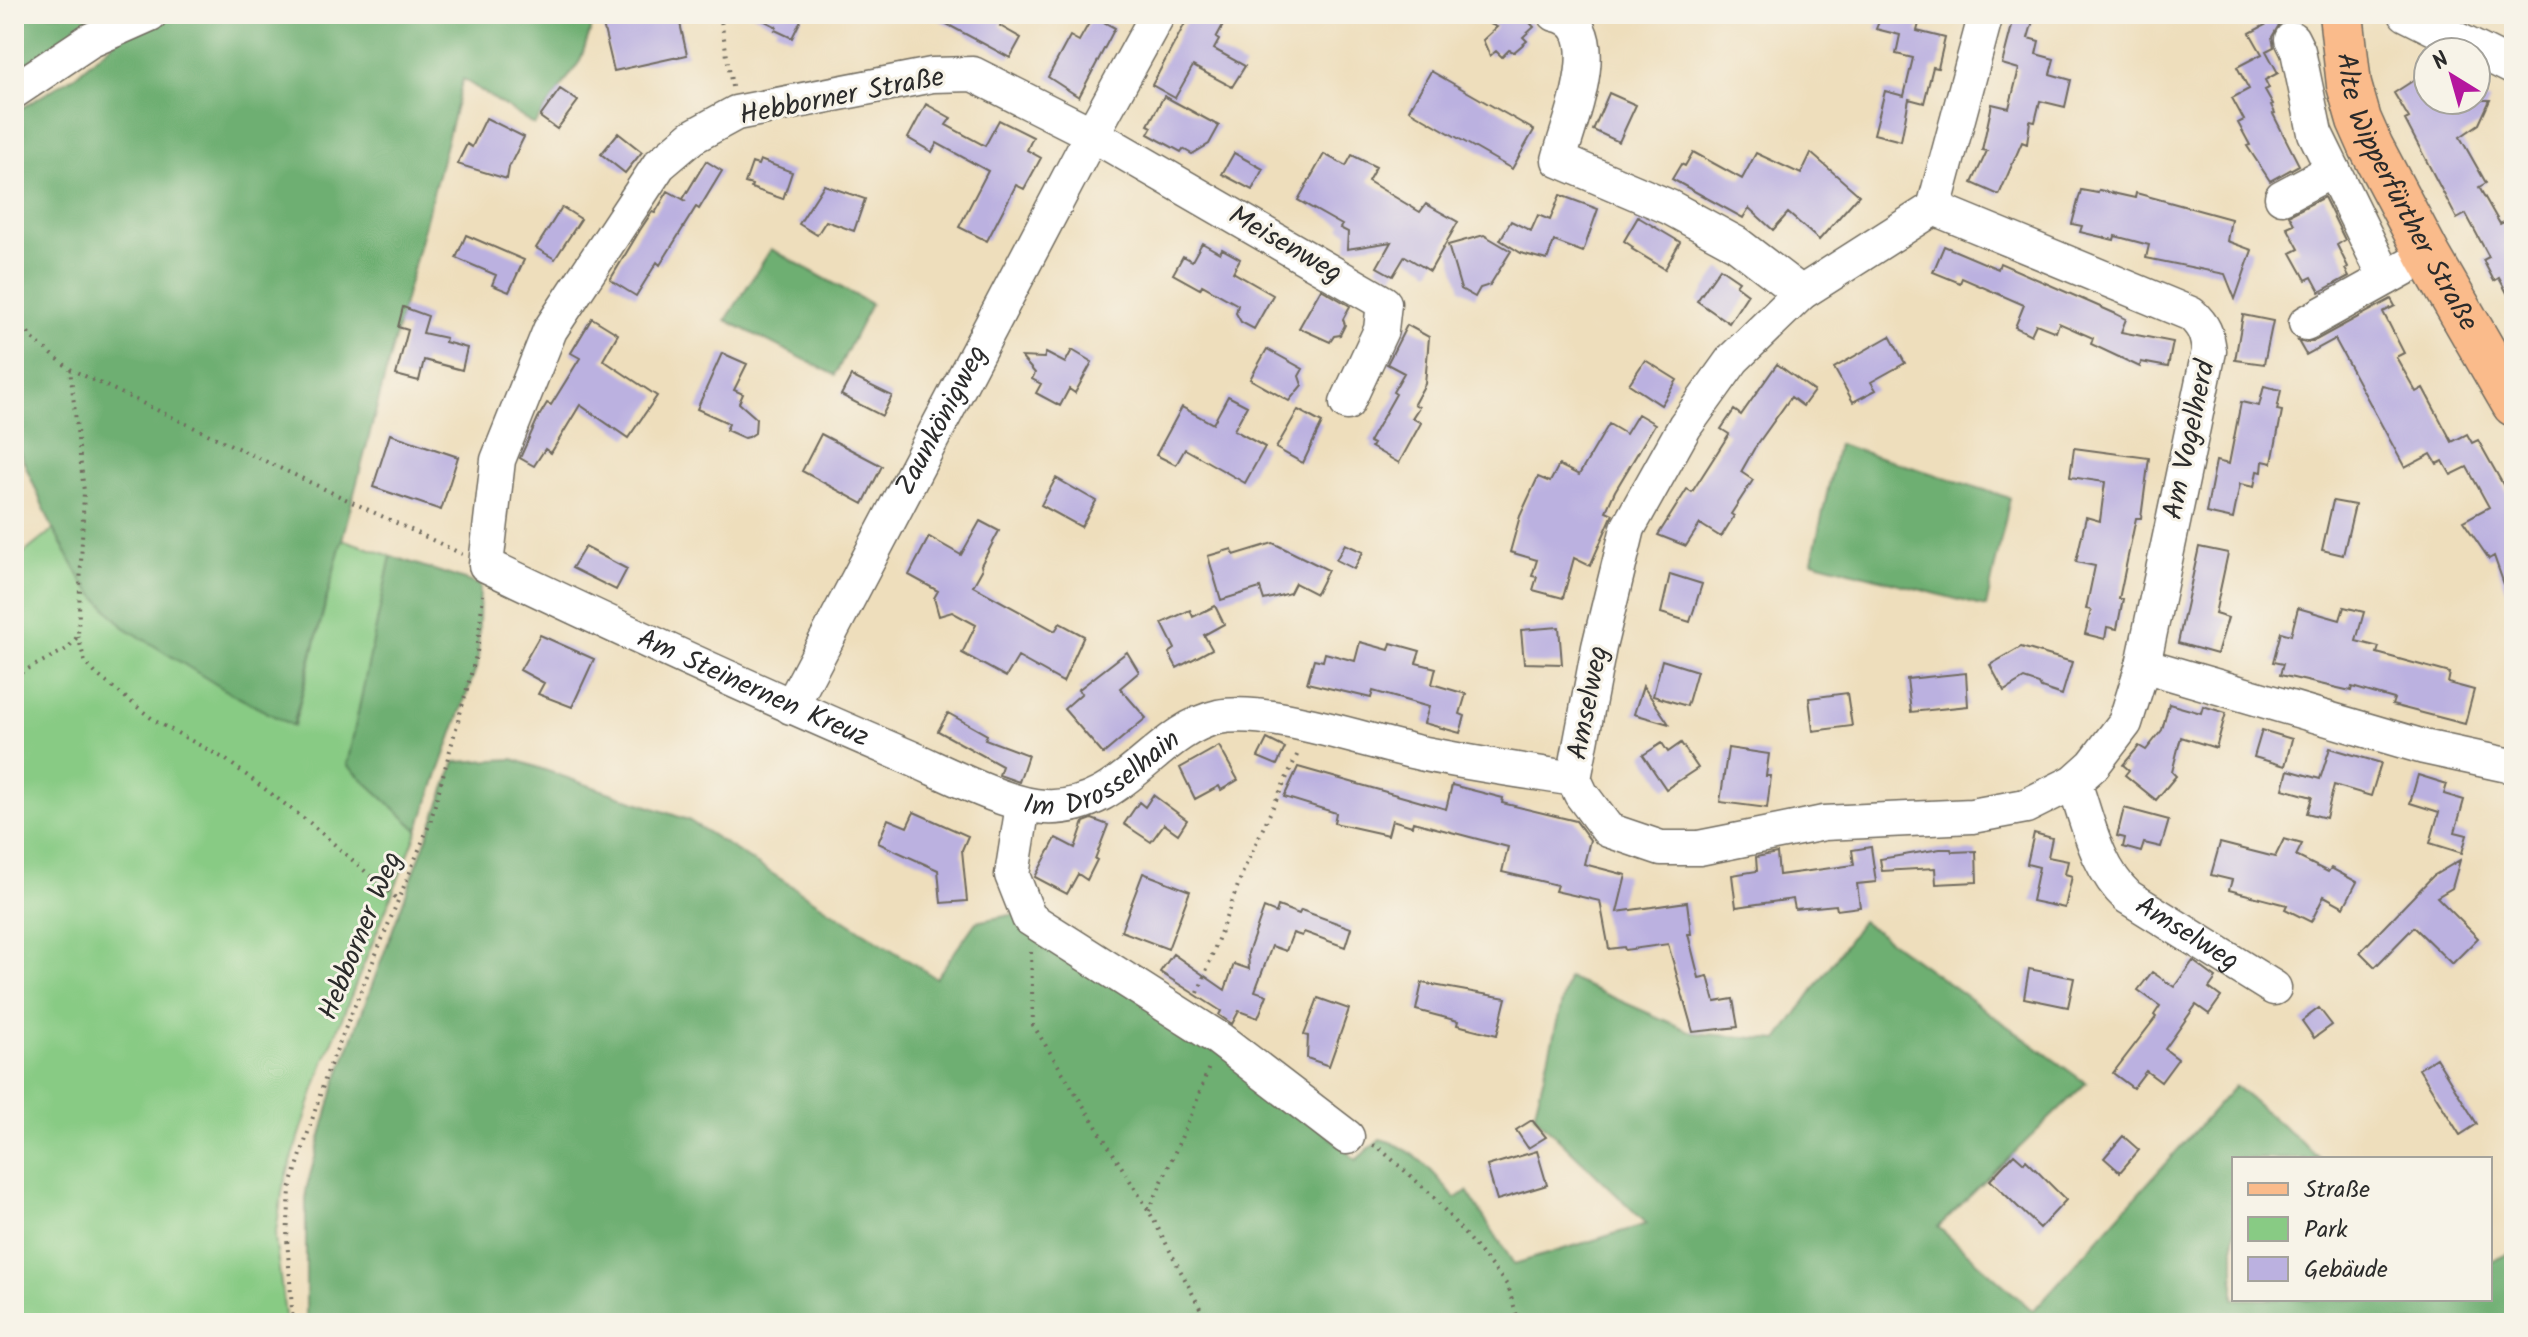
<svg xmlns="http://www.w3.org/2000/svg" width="2528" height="1337" viewBox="0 0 2528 1337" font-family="Kalam,sans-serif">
  <rect width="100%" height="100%" fill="#f7f3e8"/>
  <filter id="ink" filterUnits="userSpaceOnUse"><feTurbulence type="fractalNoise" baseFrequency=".0125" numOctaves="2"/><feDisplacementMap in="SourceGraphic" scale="16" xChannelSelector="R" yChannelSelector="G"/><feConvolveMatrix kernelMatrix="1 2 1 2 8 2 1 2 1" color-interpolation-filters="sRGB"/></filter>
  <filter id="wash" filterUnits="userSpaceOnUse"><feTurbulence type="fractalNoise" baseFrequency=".006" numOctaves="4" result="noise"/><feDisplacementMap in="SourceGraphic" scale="32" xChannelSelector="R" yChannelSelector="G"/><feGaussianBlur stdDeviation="1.8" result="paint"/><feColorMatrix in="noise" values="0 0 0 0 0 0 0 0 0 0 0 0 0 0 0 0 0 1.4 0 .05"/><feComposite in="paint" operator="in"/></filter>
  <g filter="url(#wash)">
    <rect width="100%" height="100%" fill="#eedebc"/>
    <!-- green -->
    <path fill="#88cb84" stroke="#5a7b58" stroke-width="2" d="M54 529 294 726 342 539 391 556 348 765 418 830 321 1070 283 1187 275 1238 286 1323H14V561Z"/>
    <!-- forest -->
    <path fill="#6eaf72" stroke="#4c6d4e" stroke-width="2" d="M14 14H596L580 61 534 125 463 79 293 726 230 693 124 627 83 583 53 529 14 439V113L76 75 121 36 105 18 14 70Z
      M771 249 871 304 835 375 726 320Z
      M1838 444 2010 498 1986 607 1812 561Z
      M391 556 480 585 478 663 418 830 347 765Z
      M513 759 688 820 936 978 976 922 1020 913 1278 1092 1356 1160 1380 1139C1412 1146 1436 1174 1455 1199L1467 1191 1514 1264 1647 1224 1534 1115 1568 978 1694 1033 1778 1040 1862 921 2086 1083 1938 1227 2033 1311 2235 1086 2321 1159H2234V1299H2490V1262L2514 1251V1323H306V1190L335 1085 455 762Z"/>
    <g id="blocks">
      <!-- building -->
      <path fill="#bbb1e0" d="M628 14H678L687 55 614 71 603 25 629 19Z
        M751 14H804L792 38 775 30 777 27Z
        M928 14H1007L1000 26 1021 38 1010 58Z
        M1190 14H1229L1216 38 1219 40 1214 49 1245 66 1232 87 1193 66 1175 98 1152 85Z
        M1468 14H1522L1534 27 1523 37 1527 41 1514 52 1509 50 1502 57 1496 51 1490 56 1483 40 1497 27Z
        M1882 14H1895L1920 20 1917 31 1945 38 1938 68 1933 67 1924 103 1909 99 1901 141 1874 134 1885 91 1904 96 1913 58 1896 54 1900 35 1876 29Z
        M2015 14H2035L2028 38 2039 41 2036 54 2054 59 2050 74 2071 80 2065 107 2040 101 2035 122 2030 121 2027 144 2022 142 1999 195 1972 183 1987 151 1982 150 1992 104 2009 108 2019 69 2002 64Z
        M1093 16 1115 28 1079 97 1048 77 1070 36 1079 41Z
        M2276 19 2279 25 2272 37 2274 47 2266 51 2278 73 2265 80 2269 88 2265 90 2273 104 2271 105 2275 113 2273 114 2299 165 2270 181 2247 146 2250 145 2238 123 2244 120 2232 98 2249 89 2237 67 2262 54 2250 33Z
        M1431 71 1534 130 1512 169 1409 110Z
        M2428 71V100H2490L2479 124 2460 137 2486 183 2479 187 2500 224 2514 217V306L2499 278 2494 281 2483 260 2489 257 2466 214 2457 219 2405 120 2409 118 2394 93Z
        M560 89 578 101 557 129 540 117Z
        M1609 93 1636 105 1619 142 1593 130Z
        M1164 96 1219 126 1209 144 1192 154 1183 149 1181 152 1148 134 1152 127 1148 125Z
        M926 104 951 118 946 125 985 146 999 120 1033 137 1027 150 1041 158 1024 189 1016 185 987 241 959 227 988 171 937 143 932 152 908 138Z
        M486 118 524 137 509 167 507 179 457 164 467 144 472 147Z
        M618 133 642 152 625 173 601 154Z
        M1693 152 1742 179 1756 153 1801 174 1811 153 1859 195 1819 240 1788 213 1773 230 1749 208 1743 218 1672 179 1681 164 1685 166Z
        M1234 153 1263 169 1252 190 1222 174Z
        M1324 154 1346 166 1352 155 1376 167 1368 181 1420 212 1426 204 1458 222 1430 271 1405 256 1393 276 1377 267 1391 242 1347 249 1348 232 1340 228 1342 225 1298 200Z
        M760 160 792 172 783 199 751 188 752 185 745 183 752 163 758 165Z
        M706 161 722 171 699 209 696 207 660 265 657 262 636 296 610 280 640 230 652 212 655 213 668 191 686 201 683 199Z
        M824 185 865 199 854 231 826 221 817 235 799 224Z
        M2081 190 2098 193 2099 190 2135 198 2136 193 2231 219 2227 241 2252 250 2235 299 2225 274 2146 258 2149 245 2115 236 2114 240 2080 232 2082 226 2072 224Z
        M1560 195 1598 209 1583 252 1554 241 1547 260 1521 253 1500 240 1511 221 1531 231 1538 215 1550 220Z
        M2324 197 2345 240 2337 245 2348 267 2345 269 2349 276 2320 292 2312 277 2306 280 2291 253 2299 249 2287 227 2294 224 2289 215Z
        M562 207 581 219 555 259 536 248Z
        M1638 217 1680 242 1665 269 1632 249 1633 247 1624 241Z
        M466 235 524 260 509 292 492 285 496 275 456 258Z
        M1484 235 1511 251 1490 285 1480 288 1475 297 1461 289 1448 245Z
        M1202 243 1220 253 1222 249 1240 259 1233 272 1273 295 1254 329 1241 322 1236 313 1238 305 1202 285 1200 289 1173 274 1183 256 1192 261Z
        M1944 246 1998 269 2000 263 2114 313 2126 319 2121 332 2173 342 2168 367 2141 362 2140 367 2091 344 2093 338 2059 323 2056 332 2036 324 2031 335 2015 327 2024 305 1962 278 1960 283 1933 272Z
        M1720 268 1739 281 1736 285 1748 294 1729 323 1697 301Z
        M1321 289 1350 306 1343 319 1345 325 1340 335 1334 336 1330 342 1299 328Z
        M2391 299 2395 306 2383 312 2404 353 2396 357 2416 392 2423 388 2452 442 2467 434 2472 443 2478 440 2506 490 2514 513V603L2511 604 2494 556 2489 559 2463 521 2489 507 2467 467 2451 475 2443 461 2437 464 2431 454 2405 468 2335 339 2306 355 2298 341 2306 343 2316 340Z
        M403 307 428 316 423 333 446 338 445 342 467 348 462 370 424 360 419 381 396 375 408 330 398 327Z
        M2243 315 2273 321 2264 364 2235 360Z
        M592 318 618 334 603 360 657 396 628 438 580 405 551 453 545 449 534 466 520 458 538 418 547 403 551 405 580 358 571 353Z
        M1407 325 1429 337 1425 384 1414 404 1419 407 1412 418 1421 423 1399 463 1371 447 1373 444 1369 442 1396 394 1393 392 1404 373 1387 364Z
        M1890 336 1905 363 1871 382 1876 390 1853 402 1834 368Z
        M1267 349 1303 369 1299 376 1302 385 1289 401 1250 379Z
        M1072 350 1092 362 1075 393 1069 389 1060 406 1036 393 1041 384 1032 379 1035 373 1021 357 1044 358 1046 353 1065 363Z
        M722 353 747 364 734 390 743 394 739 403 756 418 755 433 749 437 744 438 726 430 729 424 726 422 697 409Z
        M1645 360 1677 380 1661 405 1629 384Z
        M1777 364 1814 391 1803 406 1791 397 1754 449 1741 472 1753 480 1731 514 1734 516 1721 537 1700 524 1686 546 1658 535 1687 489 1692 492 1729 434 1721 429 1734 410 1741 415Z
        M851 376 892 396 882 416 841 395Z
        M2264 386 2281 390 2277 410 2282 411 2272 463 2263 461 2262 472 2257 471 2254 487 2240 484 2233 519 2206 513 2216 461 2229 464 2241 402 2259 406Z
        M1228 396 1247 406 1234 430 1265 447 1245 483 1185 449 1176 465 1156 455 1182 407 1213 424Z
        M1298 410 1322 423 1303 463 1276 448Z
        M1638 414 1655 424 1615 491 1606 511 1613 514 1590 566 1574 558 1563 598 1533 590 1537 577 1532 576 1537 560 1510 552 1520 516 1538 477 1550 482 1559 465 1579 475 1609 424 1626 434Z
        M390 434 458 457 441 510 373 487Z
        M821 434 882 466 863 504 802 471Z
        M2074 448 2149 458 2141 518H2136L2119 599H2123L2117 629 2107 627 2105 639 2085 634 2091 610 2086 609 2095 566 2076 562 2086 517 2100 521 2105 482 2070 477Z
        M1056 478 1096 501 1081 527 1041 505Z
        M2333 501 2355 505 2343 555 2322 550Z
        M980 521 999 531 981 565 982 570 973 586 1055 631 1060 623 1084 636 1063 682 1018 657 1006 677 962 653 976 625 952 612 939 616 934 598 938 591 909 575 929 537 961 555Z
        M1273 543 1328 570 1316 594 1295 583 1290 593 1264 600 1260 588 1221 600 1208 556 1232 549 1234 555Z
        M1345 544 1363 552 1354 569 1336 560Z
        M585 547 627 569 616 590 572 568Z
        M2199 547 2228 553 2215 614 2228 618 2217 654 2178 643Z
        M1670 574 1702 584 1690 622 1661 613Z
        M1215 606 1224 624 1204 635 1212 649 1177 668 1169 653 1175 649 1162 623 1190 610 1193 617Z
        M2344 607 2364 612 2356 641 2379 647 2377 653 2450 673 2448 683 2474 690 2465 724 2392 705 2394 699 2352 687 2351 691 2280 675 2283 664 2273 662 2281 632 2291 635 2298 608 2340 620Z
        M1559 627 1562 664 1524 663 1521 630Z
        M540 635 594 659 572 707 538 694 544 683 520 670Z
        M1360 642 1389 650 1391 643 1420 651 1416 663 1436 668 1432 684 1466 694 1460 714 1465 716 1460 733 1424 723 1429 707 1373 691 1371 698 1307 683 1314 659 1323 661 1325 653 1355 661Z
        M2021 647 2072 662 2062 695 2041 688 2039 684 2024 679 2004 691 1990 665Z
        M1127 652 1139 672 1120 688 1146 718 1103 754 1064 709 1082 693 1078 690Z
        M1662 660 1697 671 1687 706 1653 696Z
        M1966 673 1968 706 1911 712 1907 679Z
        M1643 686 1669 724 1634 714Z
        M1847 693 1852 726 1813 731 1809 698Z
        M2169 704 2201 713 2203 706 2226 713 2216 748 2181 737 2172 772 2176 776 2156 800 2125 775 2129 770 2123 765 2139 746 2146 750 2162 730Z
        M948 713 987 735 985 739 1028 755 1019 782 999 775 1002 766 938 731Z
        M2262 730 2292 739 2285 766 2254 757Z
        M1267 739 1285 748 1277 765 1258 757Z
        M1662 743 1668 752 1681 743 1698 768 1666 789 1643 755Z
        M1219 746 1238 780 1221 790 1219 786 1195 799 1180 768Z
        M1728 748 1769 754 1766 776H1771L1767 808 1720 802Z
        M2330 748 2381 763 2371 796 2334 785 2326 818 2307 813 2312 797 2283 789 2288 770 2320 779Z
        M1298 767 1446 809 1452 785 1503 798 1502 803 1576 821 1590 840 1584 864 1626 875 1617 912 1687 902 1691 934H1688L1699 978 1708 976 1715 1002 1733 999 1738 1027 1693 1032 1668 944 1625 950 1624 947 1609 949 1600 901 1555 891 1557 885 1502 872 1508 847 1413 822 1412 826 1392 820 1388 835 1334 823 1336 813 1284 797Z
        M2418 775 2447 784 2444 794 2464 800 2455 832 2467 835 2462 853 2430 843 2439 812 2410 803Z
        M1153 795 1187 820 1178 834 1164 824 1151 842 1124 824 1139 802 1145 807Z
        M2124 808 2169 820 2161 847 2144 843 2141 852 2123 847 2125 838 2117 836Z
        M914 812 968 836 962 850 967 901 941 903 938 870 878 843 888 819 907 827Z
        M1092 819 1108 825 1095 859 1097 860 1087 880 1078 874 1067 894 1035 877 1056 838 1075 848 1084 822Z
        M2034 833 2052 838 2048 857 2068 861 2065 874 2072 876 2065 908 2032 901 2039 867 2027 864Z
        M2284 839 2302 844 2296 856 2328 872 2331 868 2357 882 2344 907 2324 896 2311 922 2285 909 2287 905 2229 890 2232 880 2211 875 2220 843 2275 857Z
        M1871 847 1876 882 1857 884 1860 907 1837 910 1836 905 1795 909 1793 899 1736 907 1732 875 1757 871 1756 857 1777 853 1779 875 1854 865 1852 850Z
        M1940 849H1951L1952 852 1976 851 1977 882 1936 884 1935 868 1882 871 1880 859Z
        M2460 860 2452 888 2437 897 2478 938 2452 964 2414 927 2375 967 2360 952 2433 876Z
        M1143 873 1190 891 1168 949 1121 931Z
        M1278 906 1299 914 1301 910 1351 928 1345 947 1304 932 1302 936 1293 933 1286 951 1272 946 1255 991 1267 995 1258 1018 1239 1011 1232 1024 1219 1015 1221 1011 1160 972 1173 954 1225 990 1234 964 1249 969 1248 953 1264 908 1276 913Z
        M2193 961 2216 978 2209 988 2221 997 2209 1014 2196 1005 2165 1049 2178 1059 2161 1082 2146 1071 2133 1088 2113 1073 2156 1017 2154 1015 2160 1006 2138 990 2152 972 2174 987Z
        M2029 969 2074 978 2068 1007 2024 998Z
        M1422 983 1506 998 1497 1035 1457 1025 1458 1021 1416 1010Z
        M1318 998 1349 1009 1329 1066 1307 1058 1308 1036 1304 1035Z
        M2319 1008 2332 1025 2314 1038 2302 1021Z
        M2436 1058 2477 1124 2460 1135 2419 1069Z
        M1532 1120 1546 1137 1528 1148 1516 1130Z
        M2123 1136 2139 1150 2120 1172 2104 1158Z
        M1537 1151 1547 1185 1497 1200 1487 1166Z
        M2014 1154 2024 1163 2026 1160 2066 1200 2040 1228 1990 1180Z"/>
    </g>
  </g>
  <g filter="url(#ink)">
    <use href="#blocks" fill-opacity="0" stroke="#6f6a5e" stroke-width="2"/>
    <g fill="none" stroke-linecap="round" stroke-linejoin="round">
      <defs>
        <g id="minor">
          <path d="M1555 14C1612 24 1568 125 1559 160L1669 207 1737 244 1801 293"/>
          <path d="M1986 14 1934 208 2191 314C2204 326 2207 334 2209 351L2143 665 2424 747 2507 765 2514 764"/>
          <path d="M2406 14 2514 68"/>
          <path d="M2292 39 2298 51 2315 133 2386 278"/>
          <path d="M14 91 89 41 150 14"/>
          <path d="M2282 197 2333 170"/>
          <path d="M1934 208 1801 293 1733 359 1685 426 1628 528 1599 647 1574 779 1581 794 1608 830 1661 848H1699L1824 823 1972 816 2026 806 2074 782 2093 765 2125 723 2143 665"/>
          <path d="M2306 323 2428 255"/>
          <path id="s1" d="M1347 403 1381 330 1384 303 1092 134 973 74 932 75 736 113 692 137 659 165 550 330 498 460 486 565C624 631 763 695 904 755 942 771 1007 806 1045 807 1122 811 1155 731 1218 717 1270 707 1370 743 1425 754 1474 764 1524 771 1574 779"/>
          <path id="s2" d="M791 707 1092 134 1158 14"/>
          <path id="s3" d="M2074 782C2088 822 2096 867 2128 897L2274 988"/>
          <path d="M1023 805 1012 875 1029 918 1219 1039 1347 1137"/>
        </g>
        <g id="major">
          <path id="s4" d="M2341 14 2349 85 2359 120 2371 147 2428 255 2514 404"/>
        </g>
      </defs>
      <!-- minor casing -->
      <use href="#minor" stroke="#6f6a5e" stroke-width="37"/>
      <!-- major casing -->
      <use href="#major" stroke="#6f6a5e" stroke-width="47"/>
      <!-- path -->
      <path stroke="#6f6a5e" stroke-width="4" stroke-dasharray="2 6" stroke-linecap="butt" d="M720 14 732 87
        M14 313 32 338 70 369 462 554
        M78 636 85 662 96 674 155 721 225 759 310 823 398 900
        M14 676 67 649 78 636 84 491 70 369
        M1031 952 1033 1025 1149 1211 1208 1323
        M1198 993 1244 869 1299 751
        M1373 1145 1378 1147 1432 1195 1508 1286 1519 1323
        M1149 1211 1193 1111 1210 1064
        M293 1323 287 1238 290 1189 327 1073 430 823 477 652 483 595"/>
      <!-- minor -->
      <use href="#minor" stroke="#fff" stroke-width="34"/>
      <!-- major -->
      <use href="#major" stroke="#fabb8b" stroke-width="44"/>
    </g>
  </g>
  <g text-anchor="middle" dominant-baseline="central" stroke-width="6" stroke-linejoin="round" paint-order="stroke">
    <!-- street labels -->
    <g font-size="28" fill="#2b2b2b" stroke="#f7f3e8">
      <text transform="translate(842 97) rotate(-11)">Hebborner Straße</text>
      <text stroke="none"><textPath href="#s4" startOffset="192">Alte Wipperfürther Straße</textPath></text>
      <text transform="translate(1285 245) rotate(30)">Meisenweg</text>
      <text stroke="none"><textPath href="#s2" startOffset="324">Zaunkönigweg</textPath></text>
      <text transform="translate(2190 440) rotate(-78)">Am Vogelherd</text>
      <text stroke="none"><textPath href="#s1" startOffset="1650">Am Steinernen Kreuz</textPath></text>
      <text transform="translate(1589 703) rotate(-79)">Amselweg</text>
      <text stroke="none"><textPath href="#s1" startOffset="2032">Im Drosselhain</textPath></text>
      <text stroke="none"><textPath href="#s3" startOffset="198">Amselweg</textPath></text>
      <text transform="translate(361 936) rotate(-68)">Hebborner Weg</text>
    </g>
  </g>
  <!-- margin -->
  <rect width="2528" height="1337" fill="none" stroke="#f7f3e8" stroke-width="48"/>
  <!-- legend -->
  <rect x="2232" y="1157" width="260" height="144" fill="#f7f3e8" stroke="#a5a39c" stroke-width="2"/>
  <rect x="2248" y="1183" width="40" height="12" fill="#fabb8b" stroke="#a5a39c" stroke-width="2"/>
  <text x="2304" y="1197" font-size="24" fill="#2b2b2b">Straße</text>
  <rect x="2248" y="1217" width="40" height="24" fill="#88cb84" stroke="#a5a39c" stroke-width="2"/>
  <text x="2304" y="1237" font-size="24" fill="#2b2b2b">Park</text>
  <rect x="2248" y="1257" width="40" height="24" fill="#bbb1e0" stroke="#a5a39c" stroke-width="2"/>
  <text x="2304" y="1277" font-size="24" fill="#2b2b2b">Gebäude</text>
  <!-- north arrow -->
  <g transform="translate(2452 76) rotate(323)"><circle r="38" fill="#f7f3e8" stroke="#a5a39c" stroke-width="2"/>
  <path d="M0-6L14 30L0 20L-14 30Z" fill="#b5179e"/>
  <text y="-12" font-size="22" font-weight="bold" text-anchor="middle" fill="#2b2b2b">N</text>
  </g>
</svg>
